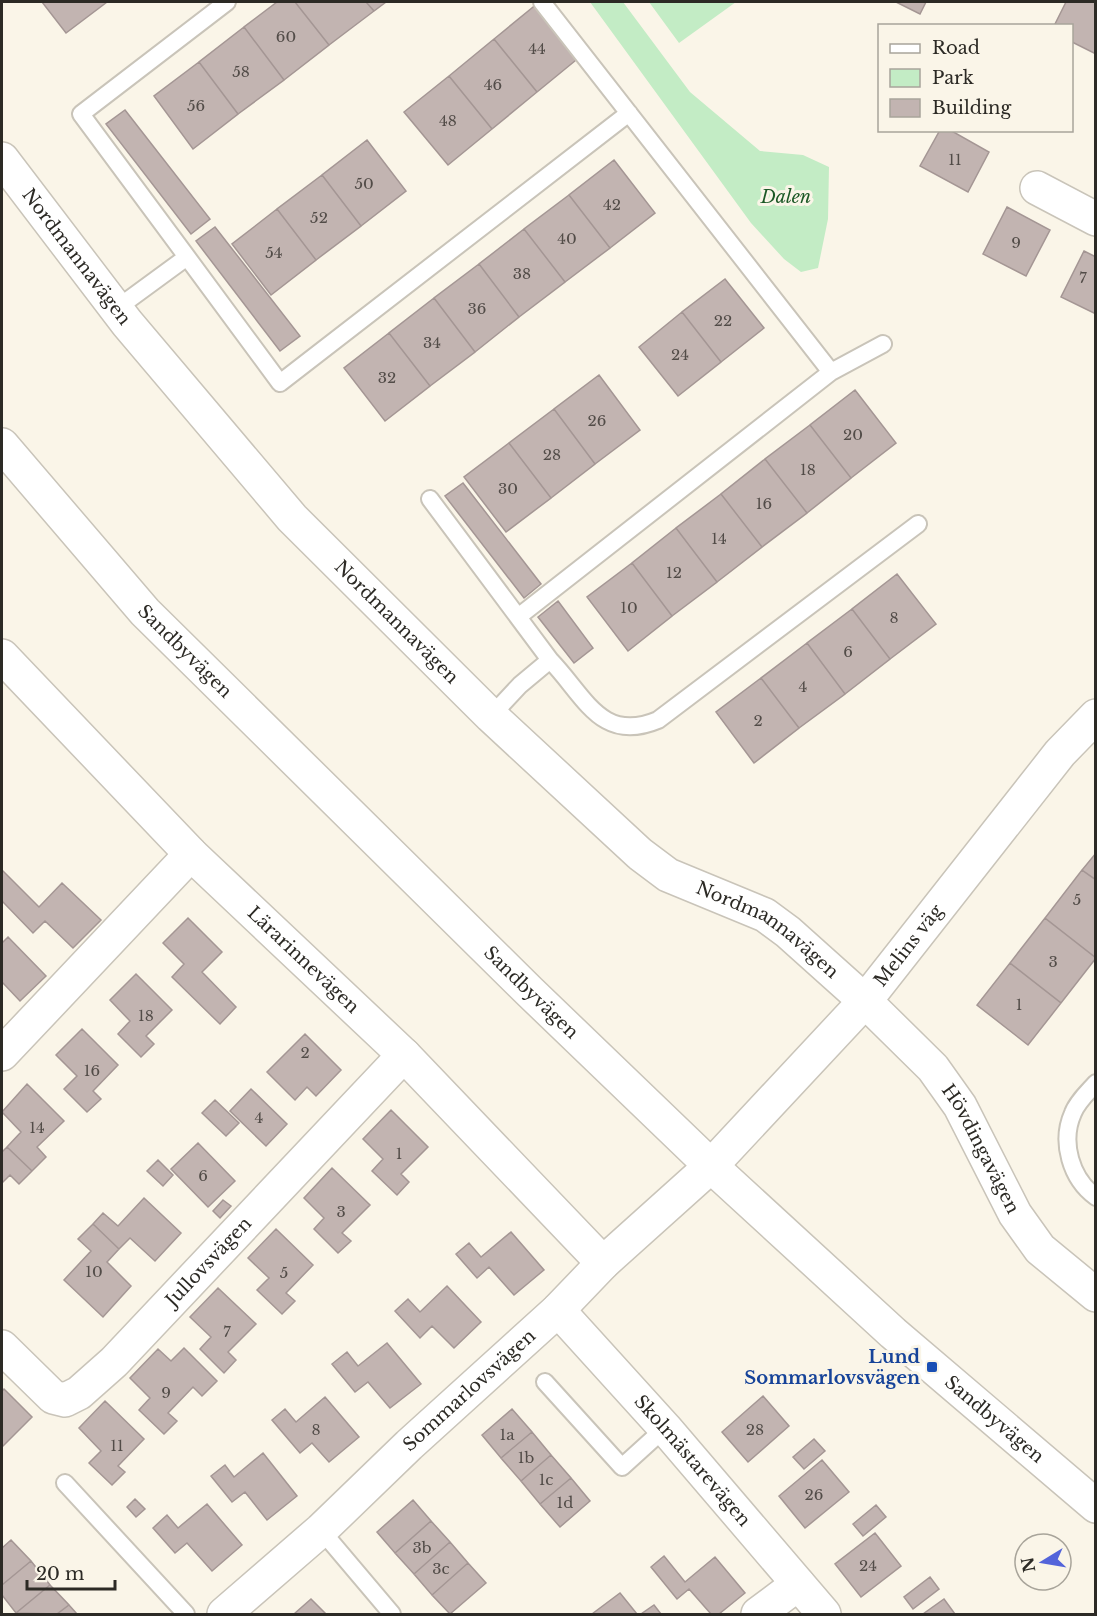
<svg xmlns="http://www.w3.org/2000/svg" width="1097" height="1616" viewBox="0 0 1097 1616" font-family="'Libre Baskerville',serif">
  <rect width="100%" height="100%" fill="#faf5e8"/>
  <!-- green -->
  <path fill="#c3ecc5" d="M590 2H623L690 92 760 151 803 155 829 167 828 219 818 268 801 272 784 259 751 223Z
    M649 2H736L679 43Z"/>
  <!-- building -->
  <path fill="#c2b4b1" stroke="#a49694" stroke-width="1.5" d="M42 2H107L66 33Z
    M277 2H295L329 45 284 80 244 27Z
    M295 2H366L374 11 329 45Z
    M366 2H386L374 11Z
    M896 2H926L920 14Z
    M1066 2H1096V54L1072 42V26H1054Z
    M538 3 581 56 537 92 494 39Z
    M244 27 284 80 238 114 199 62Z
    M494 39 537 92 492 129 449 76Z
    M199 62 238 114 193 149 154 96Z
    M449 76 492 129 448 165 404 112Z
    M125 110 210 219 191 234 106 124Z
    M940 130H950L989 152 968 192 920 166Z
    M367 140 406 191 361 226 322 175Z
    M614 160 655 213 610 248 569 195Z
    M322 175 361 226 316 260 277 209Z
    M569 195 610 248 565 282 524 229Z
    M1007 207 1050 230 1026 276 983 254Z
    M277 209 316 260 271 295 232 244Z
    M215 227 300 336 280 351 196 241Z
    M524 229 565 282 519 317 479 264Z
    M1084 251 1096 257V314L1061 297Z
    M479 264 519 317 475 352 434 298Z
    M725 279 764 328 721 362 682 312Z
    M434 298 475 352 430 386 389 333Z
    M682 312 721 362 678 396 639 347Z
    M389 333 430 386 385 421 344 368Z
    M599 375 640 430 595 464 554 409Z
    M855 390 896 443 851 478 810 425Z
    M554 409 595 464 551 498 509 443Z
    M810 425 851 478 807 513 765 459Z
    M509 443 551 498 506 532 464 477Z
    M765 459 807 513 762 547 721 494Z
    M463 483 541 584 524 598 445 496Z
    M721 494 762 547 717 582 676 528Z
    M676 528 717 582 672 616 632 563Z
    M632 563 672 616 628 651 587 597Z
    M897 574 936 624 890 659 852 609Z
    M558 601 593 648 574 663 538 617Z
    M852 609 890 659 845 694 807 643Z
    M807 643 845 694 799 728 761 678Z
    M761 678 799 728 754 763 716 712Z
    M1096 853V880L1082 870Z
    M2 870 39 907 62 883 101 920 73 948 45 921 33 933 2 901Z
    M1082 870 1096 880V958L1045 918Z
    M188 918 222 952 202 972 236 1007 220 1024 172 977 184 964 163 943Z
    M1045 918 1096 958 1061 1003 1010 963Z
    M8 937 46 976 20 1001 2 982V943Z
    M1010 963 1061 1003 1028 1045 977 1005Z
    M136 974 172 1010 146 1036 154 1044 141 1057 118 1034 130 1021 110 1000Z
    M82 1029 118 1065 93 1091 101 1099 87 1112 64 1089 77 1076 56 1055Z
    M305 1034 341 1070 316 1096 307 1087 295 1100 267 1072Z
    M27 1084 64 1121 37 1147 46 1157 32 1171 7 1147 21 1132 2 1112Z
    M251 1089 287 1124 266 1146 230 1111Z
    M215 1100 239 1123 226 1136 202 1113Z
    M391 1110 428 1147 401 1174 409 1182 397 1195 372 1171 383 1159 363 1139Z
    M198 1143 235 1181 208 1207 171 1169Z
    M7 1147 32 1171 19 1184 10 1175 2 1183V1152Z
    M158 1160 173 1175 163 1186 147 1171Z
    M332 1168 370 1205 342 1233 351 1241 338 1253 314 1229 324 1218 304 1198Z
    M144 1198 181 1233 155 1261 130 1238 119 1249 93 1224 103 1213 118 1226Z
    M223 1200 231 1206 220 1218 213 1211Z
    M93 1224 119 1249 107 1262 131 1286 103 1317 64 1280 91 1251 78 1239Z
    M276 1229 313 1265 286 1293 295 1301 282 1314 257 1290 269 1278 248 1258Z
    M511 1232 544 1270 514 1295 489 1267 477 1278 456 1254 469 1243 481 1257Z
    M447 1286 481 1322 454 1348 432 1326 420 1338 395 1311 408 1299 420 1312Z
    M218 1288 256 1324 228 1352 236 1360 224 1373 200 1349 211 1337 190 1317Z
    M387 1343 421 1384 390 1408 368 1382 355 1392 332 1364 347 1352 358 1366Z
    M184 1348 217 1381 202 1396 193 1387 168 1413 177 1421 164 1434 139 1410 150 1398 130 1378 158 1349 171 1361Z
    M4 1389 32 1417 2 1447V1391Z
    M763 1396 789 1426 748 1462 722 1432Z
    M325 1397 359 1437 329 1462 312 1443 300 1453 272 1420 285 1409 296 1422Z
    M105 1401 144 1439 118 1466 125 1472 112 1485 89 1463 101 1451 79 1428Z
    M512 1409 532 1432 501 1458 482 1435Z
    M532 1432 551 1455 521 1481 501 1458Z
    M814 1439 825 1451 804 1469 793 1457Z
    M263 1453 297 1496 267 1520 245 1492 232 1502 211 1476 225 1465 234 1477Z
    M551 1455 571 1478 540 1504 521 1481Z
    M822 1460 849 1492 805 1528 779 1496Z
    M571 1478 590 1501 560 1527 540 1504Z
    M135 1499 145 1509 136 1517 127 1507Z
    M413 1500 431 1521 395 1553 377 1532Z
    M207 1504 242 1545 212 1571 187 1543 175 1553 153 1528 167 1515 178 1528Z
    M876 1505 886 1517 863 1536 853 1524Z
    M431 1521 450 1542 414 1574 395 1553Z
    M875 1533 901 1566 861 1597 835 1564Z
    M11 1540 31 1561 2 1585V1548Z
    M450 1542 468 1563 432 1595 414 1574Z
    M664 1556 685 1582 715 1557 745 1593 719 1614H711L689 1589 677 1599 651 1567Z
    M31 1561 50 1585 16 1613 2 1595V1585Z
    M468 1563 486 1583 450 1614 432 1595Z
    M930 1577 939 1589 913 1609 904 1597Z
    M50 1585 69 1605 57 1614 16 1613Z
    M620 1593 637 1614H592Z
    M311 1599 326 1614H294Z
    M944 1599 955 1614H923Z
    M69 1605 77 1614H57Z
    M654 1605 661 1614H641Z"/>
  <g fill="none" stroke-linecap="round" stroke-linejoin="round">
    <defs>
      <path id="lane" d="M542 2 831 372 883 344
        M187 257 280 383 629 113
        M116 309 187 257 81 114 227 2
        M430 499 550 660 520 685 491 716
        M518 617 831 372
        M550 660C585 696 601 744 658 720L918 524
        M1096 1083C1088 1092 1077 1102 1073 1113 1060 1142 1071 1179 1096 1197
        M545 1382 622 1467 665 1428
        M65 1483 186 1614
        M321 1530 392 1614"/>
      <g id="street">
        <path id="s1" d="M2 159 127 323 292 518 491 716 640 854 668 875 765 915 788 932 865 1001 933 1068 960 1106 1015 1214 1040 1249 1096 1295"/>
        <path d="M1037 188 1096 219"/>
        <path id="s2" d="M2 656 191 854 404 1055 603 1263"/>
        <path d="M2 1054 191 854"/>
        <path id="s3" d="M558 1310 665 1428 824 1614"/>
        <path id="s4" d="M2 1347 53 1397 65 1400 79 1393 114 1362 404 1055"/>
        <path id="s5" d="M224 1614 321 1530 409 1445 558 1310 603 1263 711 1166 865 1001 1060 753 1096 716"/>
        <path d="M758 1614 798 1584"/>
      </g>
      <g id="secondary">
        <path id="s6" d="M2 445 145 612 529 991 711 1166 893 1333 1096 1506"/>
      </g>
    </defs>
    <!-- lane casing -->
    <use href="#lane" stroke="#c9c4b9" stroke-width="20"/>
    <!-- street casing -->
    <use href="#street" stroke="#c9c4b9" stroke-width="36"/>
    <!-- secondary casing -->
    <use href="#secondary" stroke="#c9c4b9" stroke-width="36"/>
    <!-- lane -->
    <use href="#lane" stroke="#fff" stroke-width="16"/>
    <!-- street -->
    <use href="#street" stroke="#fff" stroke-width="33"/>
    <!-- secondary -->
    <use href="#secondary" stroke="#fff" stroke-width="33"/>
  </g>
  <!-- markers -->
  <rect fill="#1a4fb4" stroke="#faf5e8" stroke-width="2" x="926" y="1361" width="12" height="12" rx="3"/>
  <g text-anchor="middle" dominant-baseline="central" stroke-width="6" stroke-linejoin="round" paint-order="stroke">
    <!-- number labels -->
    <g font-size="15" fill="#524c48">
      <text x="286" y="36">60</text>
      <text x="537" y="48">44</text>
      <text x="241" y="71">58</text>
      <text x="493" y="84">46</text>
      <text x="196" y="105">56</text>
      <text x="448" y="120">48</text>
      <text x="955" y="159">11</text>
      <text x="364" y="183">50</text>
      <text x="612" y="204">42</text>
      <text x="319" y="217">52</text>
      <text x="567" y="238">40</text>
      <text x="1016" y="242">9</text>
      <text x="274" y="252">54</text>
      <text x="522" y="273">38</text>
      <text x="1083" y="277">7</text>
      <text x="477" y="308">36</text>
      <text x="723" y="320">22</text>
      <text x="432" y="342">34</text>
      <text x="680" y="354">24</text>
      <text x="387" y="377">32</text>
      <text x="597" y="420">26</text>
      <text x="853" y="434">20</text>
      <text x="552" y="454">28</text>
      <text x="808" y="469">18</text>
      <text x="508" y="488">30</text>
      <text x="764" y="503">16</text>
      <text x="719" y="538">14</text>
      <text x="674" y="572">12</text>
      <text x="629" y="607">10</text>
      <text x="894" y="617">8</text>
      <text x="848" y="651">6</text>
      <text x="803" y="686">4</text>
      <text x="758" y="720">2</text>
      <text x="1077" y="899">5</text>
      <text x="1053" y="961">3</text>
      <text x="1019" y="1004">1</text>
      <text x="146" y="1015">18</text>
      <text x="305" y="1052">2</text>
      <text x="92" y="1070">16</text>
      <text x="259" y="1117">4</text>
      <text x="37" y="1127">14</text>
      <text x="399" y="1153">1</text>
      <text x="203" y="1175">6</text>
      <text x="341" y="1211">3</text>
      <text x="94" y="1271">10</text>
      <text x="284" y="1272">5</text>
      <text x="227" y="1331">7</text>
      <text x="166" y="1392">9</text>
      <text x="316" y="1429">8</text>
      <text x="755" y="1429">28</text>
      <text x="507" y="1434">1a</text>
      <text x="117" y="1445">11</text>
      <text x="526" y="1457">1b</text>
      <text x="546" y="1479">1c</text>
      <text x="814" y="1494">26</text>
      <text x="565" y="1502">1d</text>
      <text x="422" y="1547">3b</text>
      <text x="868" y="1565">24</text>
      <text x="441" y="1568">3c</text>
    </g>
    <!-- park labels -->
    <g font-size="18" font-style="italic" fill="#1c5926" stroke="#faf5e8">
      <text x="786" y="197">Dalen</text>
    </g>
    <!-- street labels -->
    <g font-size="18" fill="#2c2a25" stroke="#faf5e8">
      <text stroke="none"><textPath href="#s1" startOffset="123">Nordmannavägen</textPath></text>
      <text stroke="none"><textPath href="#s1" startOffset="609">Nordmannavägen</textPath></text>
      <text stroke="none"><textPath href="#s6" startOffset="276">Sandbyvägen</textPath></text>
      <text stroke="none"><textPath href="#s1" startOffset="1095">Nordmannavägen</textPath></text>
      <text stroke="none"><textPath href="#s5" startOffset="958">Melins väg</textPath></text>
      <text stroke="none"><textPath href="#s2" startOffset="428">Lärarinnevägen</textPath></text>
      <text stroke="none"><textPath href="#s6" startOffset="762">Sandbyvägen</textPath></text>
      <text stroke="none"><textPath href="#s1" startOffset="1407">Hövdingavägen</textPath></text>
      <text stroke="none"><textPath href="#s4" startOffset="284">Jullovsvägen</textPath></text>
      <text stroke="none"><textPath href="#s5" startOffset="332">Sommarlovsvägen</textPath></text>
      <text stroke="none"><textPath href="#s6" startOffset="1392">Sandbyvägen</textPath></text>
      <text stroke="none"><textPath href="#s3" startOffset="202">Skolmästarevägen</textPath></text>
    </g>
    <!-- transit labels -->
    <g font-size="18" font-weight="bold" fill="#164399" stroke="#faf5e8" text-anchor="end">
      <text x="920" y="1357">Lund<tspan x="920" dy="21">Sommarlovsvägen</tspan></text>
    </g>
  </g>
  <!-- border -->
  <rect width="1097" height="1616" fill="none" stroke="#2c2a25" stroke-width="6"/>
  <!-- legend -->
  <rect x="878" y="24" width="195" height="108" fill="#faf5e8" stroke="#a8a49a" stroke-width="1.5"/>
  <rect x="890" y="44" width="30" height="9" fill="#ffffff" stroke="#a8a49a" stroke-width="1.5"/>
  <text x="932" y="54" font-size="18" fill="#2c2a25">Road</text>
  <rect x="890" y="69" width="30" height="18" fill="#c3ecc5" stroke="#a8a49a" stroke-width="1.5"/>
  <text x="932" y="84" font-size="18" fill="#2c2a25">Park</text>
  <rect x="890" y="99" width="30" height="18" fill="#c2b4b1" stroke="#a8a49a" stroke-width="1.5"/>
  <text x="932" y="114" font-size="18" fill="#2c2a25">Building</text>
  <!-- north arrow -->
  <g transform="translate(1043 1562) rotate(259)"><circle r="28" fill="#faf5e8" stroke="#a8a49a" stroke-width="1.5"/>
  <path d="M0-4.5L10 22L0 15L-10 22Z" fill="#5364da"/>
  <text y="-9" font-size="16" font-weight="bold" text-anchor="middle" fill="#2c2a25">N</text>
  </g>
  <!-- scale -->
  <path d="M27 1580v9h88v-9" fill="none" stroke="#2c2a25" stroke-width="3"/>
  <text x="36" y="1580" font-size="18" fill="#2c2a25" stroke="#faf5e8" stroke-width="4.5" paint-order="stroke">20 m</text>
</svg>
